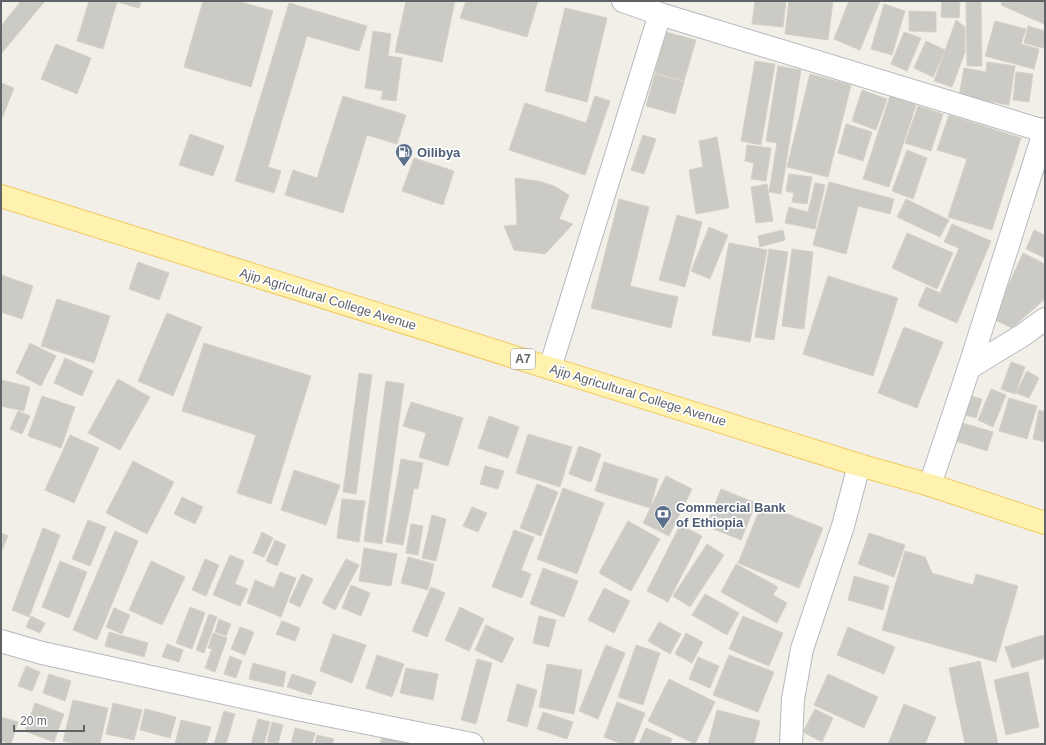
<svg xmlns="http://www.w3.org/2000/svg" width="1046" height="745" viewBox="0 0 1046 745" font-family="Arial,sans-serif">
  <rect width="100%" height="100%" fill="#f1efe8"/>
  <!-- building -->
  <path fill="#cccac5" stroke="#d6d1c6" d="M21 1H45L1 54V26Z
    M89 1H141L139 8 117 2 103 49 77 41Z
    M203 1H237L273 11 251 87 184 67Z
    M406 1H455L442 62 395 52Z
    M466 1H538L527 37 460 18Z
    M755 1H786L783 27 752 24Z
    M789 1H833L828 40 785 34Z
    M849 1H880L860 50 834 39Z
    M942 1H960L959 18 941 17Z
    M966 1H981L982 66H967Z
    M1002 1H1045V21L1044 24 1001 5Z
    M289 3 367 26 359 51 307 36 268 167 281 171 274 193 235 181Z
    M884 4 905 11 892 55 871 49Z
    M565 8 607 18 587 102 545 91Z
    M909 11 936 12V32L909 31Z
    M956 20 965 27V52L952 87 934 81Z
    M995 21 1026 29 1021 44 1039 49 1034 69 985 56Z
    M1028 26 1045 31V41L1043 48 1024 43Z
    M373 31 391 34 388 56 402 58 396 101 381 99 383 91 365 88Z
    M666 32 696 40 684 81 655 73Z
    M904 32 921 38 907 71 891 64Z
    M926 41 945 50 933 77 914 68Z
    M56 44 91 58 77 94 41 79Z
    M755 61 775 64 761 145 741 141Z
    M987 62 1015 66 1009 105 959 96 964 68 986 72Z
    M778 66 801 70 781 194 769 192 777 143 766 141Z
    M1016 72 1033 74 1029 102 1013 100Z
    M655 74 684 82 675 114 646 106Z
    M810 74 851 85 828 177 787 167Z
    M1 83 14 88 2 118 1 117Z
    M862 90 887 99 876 130 852 121Z
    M343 96 406 115 397 144 367 135 343 213 285 195 293 170 317 178Z
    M595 96 610 101 585 175 509 150 525 103 586 123Z
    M890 96 916 105 889 187 863 179Z
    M918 106 943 114 931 151 905 143Z
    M949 115 1021 138 992 230 948 217 967 159 937 150Z
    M846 124 872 132 863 161 838 153Z
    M190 134 224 146 213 176 179 165Z
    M643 135 656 139 644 174 631 170Z
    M717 137 729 208 696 214 689 170 703 167 699 141Z
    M747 145 771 148 766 181 751 179 754 163 745 161Z
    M907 150 927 158 913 199 892 191Z
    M414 158 454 171 443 205 402 191Z
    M789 174 812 177 807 204 792 202 794 193 786 191Z
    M515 178 538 181 554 186 569 195 559 219 573 224 545 254 514 250 504 226 517 225Z
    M829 182 894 199 890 214 858 206 846 254 813 245Z
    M815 183 825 185 815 229 785 223 789 207 808 212Z
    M767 184 773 221 756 223 751 187Z
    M619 199 649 207 630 286 678 297 671 328 591 308Z
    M906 199 949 220 940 237 897 217Z
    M677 215 702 222 685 287 659 280Z
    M952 224 991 241 957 323 918 306 926 287 940 293 959 248 944 242Z
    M709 227 728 235 710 279 691 271Z
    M783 230 785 240 760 247 758 236Z
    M1034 230 1045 235V258L1026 249Z
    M907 233 953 253 937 289 892 268Z
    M729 243 767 250 750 342 712 335Z
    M769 249 788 252 774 340 755 337Z
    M792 249 813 252 804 329 782 326Z
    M1023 253 1045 264V299L1012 328 993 319Z
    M138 262 169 273 159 300 129 289Z
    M1 275 33 286 22 319 1 312Z
    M828 276 898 298 873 376 803 354Z
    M57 299 110 316 94 363 41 346Z
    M167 313 202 327 173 396 138 381Z
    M904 327 943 342 917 408 878 393Z
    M30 343 56 356 41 386 16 373Z
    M204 343 311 376 271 504 237 493 256 435 182 411Z
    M65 358 93 371 82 396 54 383Z
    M1011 362 1025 367 1015 394 1001 389Z
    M1027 371 1039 378 1029 398 1016 393Z
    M359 373 372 375 356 494 343 492Z
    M118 379 150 397 120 450 88 433Z
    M1 380 30 387 24 411 1 406Z
    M386 381 404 384 382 544 364 541Z
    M991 389 1006 395 993 427 978 420Z
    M968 395 982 399 976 418 962 414Z
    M42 396 75 407 61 448 28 436Z
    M1009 398 1037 406 1027 439 999 431Z
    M411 402 463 418 448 466 419 457 426 433 403 426Z
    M1039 410 1045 412V442L1033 439Z
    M18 411 30 416 22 434 10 429Z
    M489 416 519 427 508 458 478 448Z
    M959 422 993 432 987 451 953 440Z
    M528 434 572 447 560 487 516 473Z
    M70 435 99 448 74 503 45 490Z
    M579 446 601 454 591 482 569 474Z
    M401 459 423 463 418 489 414 488 403 545 386 542Z
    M133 461 174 482 147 534 106 513Z
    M604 462 658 479 650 508 595 491Z
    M485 466 504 471 498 489 480 484Z
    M294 470 340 485 326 525 281 510Z
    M666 476 692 489 669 536 643 523Z
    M537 484 558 492 541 536 520 528Z
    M563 488 604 503 577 574 537 559Z
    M721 489 756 503 741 540 706 526Z
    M182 497 203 507 195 524 174 514Z
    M342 499 365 501 359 542 337 538Z
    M762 504 823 528 799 588 738 563Z
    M472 507 487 513 478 532 463 526Z
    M432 515 446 519 436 561 422 558Z
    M88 520 106 527 90 566 72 559Z
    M628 521 660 539 631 591 599 573Z
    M411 524 423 526 418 555 406 553Z
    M680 525 702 536 668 602 647 591Z
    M43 528 60 535 29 617 12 610Z
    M514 530 534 537 521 570 531 574 522 598 492 587Z
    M115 531 138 541 97 640 73 630Z
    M262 532 273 538 264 557 253 553Z
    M1 533 8 536 1 552Z
    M869 533 905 545 894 577 858 564Z
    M275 540 286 545 277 566 266 561Z
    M707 544 724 555 690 607 673 596Z
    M364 548 397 554 391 586 359 581Z
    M905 551 925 557 932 573 973 585 976 574 1018 586 996 662 882 630Z
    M230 555 244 561 235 584 248 589 240 606 213 595Z
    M408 557 434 564 428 590 401 583Z
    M205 559 219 565 206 596 192 590Z
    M346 559 359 565 335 610 322 603Z
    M60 561 87 572 69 618 42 607Z
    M151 561 185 577 162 625 129 610Z
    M736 564 778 587 773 595 787 603 777 623 721 592Z
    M543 568 578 581 564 617 530 604Z
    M280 572 296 578 281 617 247 603 255 580 274 588Z
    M302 574 313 579 300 607 289 602Z
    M854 576 889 586 883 610 848 600Z
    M351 585 370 593 361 616 342 608Z
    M431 587 445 593 427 637 412 631Z
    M604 588 630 601 614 633 588 620Z
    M705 594 739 613 727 635 692 615Z
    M190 607 205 613 192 649 176 643Z
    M460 607 484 619 469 651 445 640Z
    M114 608 130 615 122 634 106 627Z
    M209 614 217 617 204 653 196 650Z
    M31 616 45 623 40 633 26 627Z
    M539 616 556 620 549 647 533 643Z
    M743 616 783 633 769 666 729 649Z
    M219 619 231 624 226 636 215 632Z
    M282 621 300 628 295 641 276 634Z
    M659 622 681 634 670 654 648 641Z
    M486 625 514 638 502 663 475 650Z
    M240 627 254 632 245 655 231 649Z
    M848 627 895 647 884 674 837 655Z
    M109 632 148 643 144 657 105 646Z
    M213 633 227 638 215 672 205 668 212 649 208 648Z
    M686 633 703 642 692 663 675 654Z
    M333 634 366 645 352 683 320 671Z
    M1043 635 1045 640V658L1012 668 1005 647Z
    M167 644 183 650 179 662 162 657Z
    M606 645 625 653 598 719 579 711Z
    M636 645 660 653 643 705 618 697Z
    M377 655 404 664 392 697 366 688Z
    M729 655 774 672 758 712 713 695Z
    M230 656 242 661 236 678 224 674Z
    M698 657 719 666 710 688 689 679Z
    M477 659 492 663 476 724 461 720Z
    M980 661 998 744H965L949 668Z
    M253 663 286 672 283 687 249 679Z
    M547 664 582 670 574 714 539 707Z
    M26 666 40 672 32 691 18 686Z
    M406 668 438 674 433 700 400 693Z
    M1028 672 1039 727 1006 735 994 680Z
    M49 674 71 681 65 701 43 693Z
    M292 674 316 682 311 695 287 687Z
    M828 674 878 697 864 728 814 705Z
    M669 679 715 702 695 744 648 721Z
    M517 684 537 690 527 727 507 721Z
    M73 700 108 708 100 744H75L63 741Z
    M617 702 645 713 633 744H622L604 737Z
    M35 703 64 714 54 742 25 731Z
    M113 703 142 710 134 740 106 734Z
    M904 704 936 717 925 744H888Z
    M145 709 176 717 170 738 140 730Z
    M815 709 833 718 822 742 803 732Z
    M717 710 760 721 754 744H708Z
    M224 711 235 714 226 744H214Z
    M543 712 573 722 567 739 537 729Z
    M1 717 18 722 11 744 1 741Z
    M258 719 270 722 264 744H251Z
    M181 720 211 727 206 744H175Z
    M272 722 283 725 278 744 267 742Z
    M295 728 315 733 312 744H291Z
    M646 728 672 739 670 744H639Z
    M317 735 334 739 332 744H315Z
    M382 737 417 744H380Z"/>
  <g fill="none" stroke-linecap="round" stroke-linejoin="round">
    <defs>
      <path id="minor" d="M623 1 660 14 1044 131
        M550 368 660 14
        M969 368 1023 335 1045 319
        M1 641 42 653 297 709 472 744
        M791 744 793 699 802 649 843 526 859 465"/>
      <path id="secondary" d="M930 485 969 368 1045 129"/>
      <path id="primary" d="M1 196 859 465 930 485 1045 523"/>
    </defs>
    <!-- minor casing -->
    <use href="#minor" stroke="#b5b8bc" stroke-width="24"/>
    <!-- secondary casing -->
    <use href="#secondary" stroke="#b6babf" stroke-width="24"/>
    <!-- primary casing -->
    <use href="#primary" stroke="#f2c960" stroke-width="24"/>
    <!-- minor -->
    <use href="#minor" stroke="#fff" stroke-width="22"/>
    <!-- secondary -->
    <use href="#secondary" stroke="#fff" stroke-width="22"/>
    <!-- primary -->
    <use href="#primary" stroke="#fff2af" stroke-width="22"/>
  </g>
  <!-- icons -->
  <defs>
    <symbol id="fuel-pin" viewBox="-11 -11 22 30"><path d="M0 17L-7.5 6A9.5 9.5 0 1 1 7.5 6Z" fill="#5c6f8a" stroke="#fff"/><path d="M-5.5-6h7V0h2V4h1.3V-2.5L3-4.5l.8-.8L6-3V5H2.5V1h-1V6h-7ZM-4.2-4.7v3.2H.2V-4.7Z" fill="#fff"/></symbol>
    <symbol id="bank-pin" viewBox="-11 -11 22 30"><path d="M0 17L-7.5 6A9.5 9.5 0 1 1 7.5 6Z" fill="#5c6f8a" stroke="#fff"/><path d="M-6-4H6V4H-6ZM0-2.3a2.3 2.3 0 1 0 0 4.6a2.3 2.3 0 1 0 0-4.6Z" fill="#fff"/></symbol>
  </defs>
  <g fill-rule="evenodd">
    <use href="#fuel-pin" x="394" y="142" width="20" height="27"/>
    <use href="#bank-pin" x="653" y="504" width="20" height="27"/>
  </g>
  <g text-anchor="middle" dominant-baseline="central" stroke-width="3.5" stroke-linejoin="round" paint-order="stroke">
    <!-- shield labels -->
    <rect fill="#fff" stroke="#8f9295" stroke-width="1" x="511" y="349" width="24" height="20" rx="3"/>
    <g font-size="12" font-weight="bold" fill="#5f6368">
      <text x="523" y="359">A7</text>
    </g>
    <!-- service labels -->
    <g font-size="13" font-weight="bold" fill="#4e5e75" stroke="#fff" text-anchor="start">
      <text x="417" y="152">Oilibya</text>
      <text x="676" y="507">Commercial Bank<tspan x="676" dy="15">of Ethiopia</tspan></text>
    </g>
    <!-- street labels -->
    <g font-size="13" fill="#5f6368" stroke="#fff">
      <text transform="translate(328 299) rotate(17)">Ajip Agricultural College Avenue</text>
      <text transform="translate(638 395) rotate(17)">Ajip Agricultural College Avenue</text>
    </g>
  </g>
  <!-- border -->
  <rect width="1046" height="745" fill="none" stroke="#5f6368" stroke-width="4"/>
  <!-- scale -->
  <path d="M14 725v6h70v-6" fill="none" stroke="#5f6368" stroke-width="2"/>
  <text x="20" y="725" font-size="12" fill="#5f6368" stroke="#ffffff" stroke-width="3" paint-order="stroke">20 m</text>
</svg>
